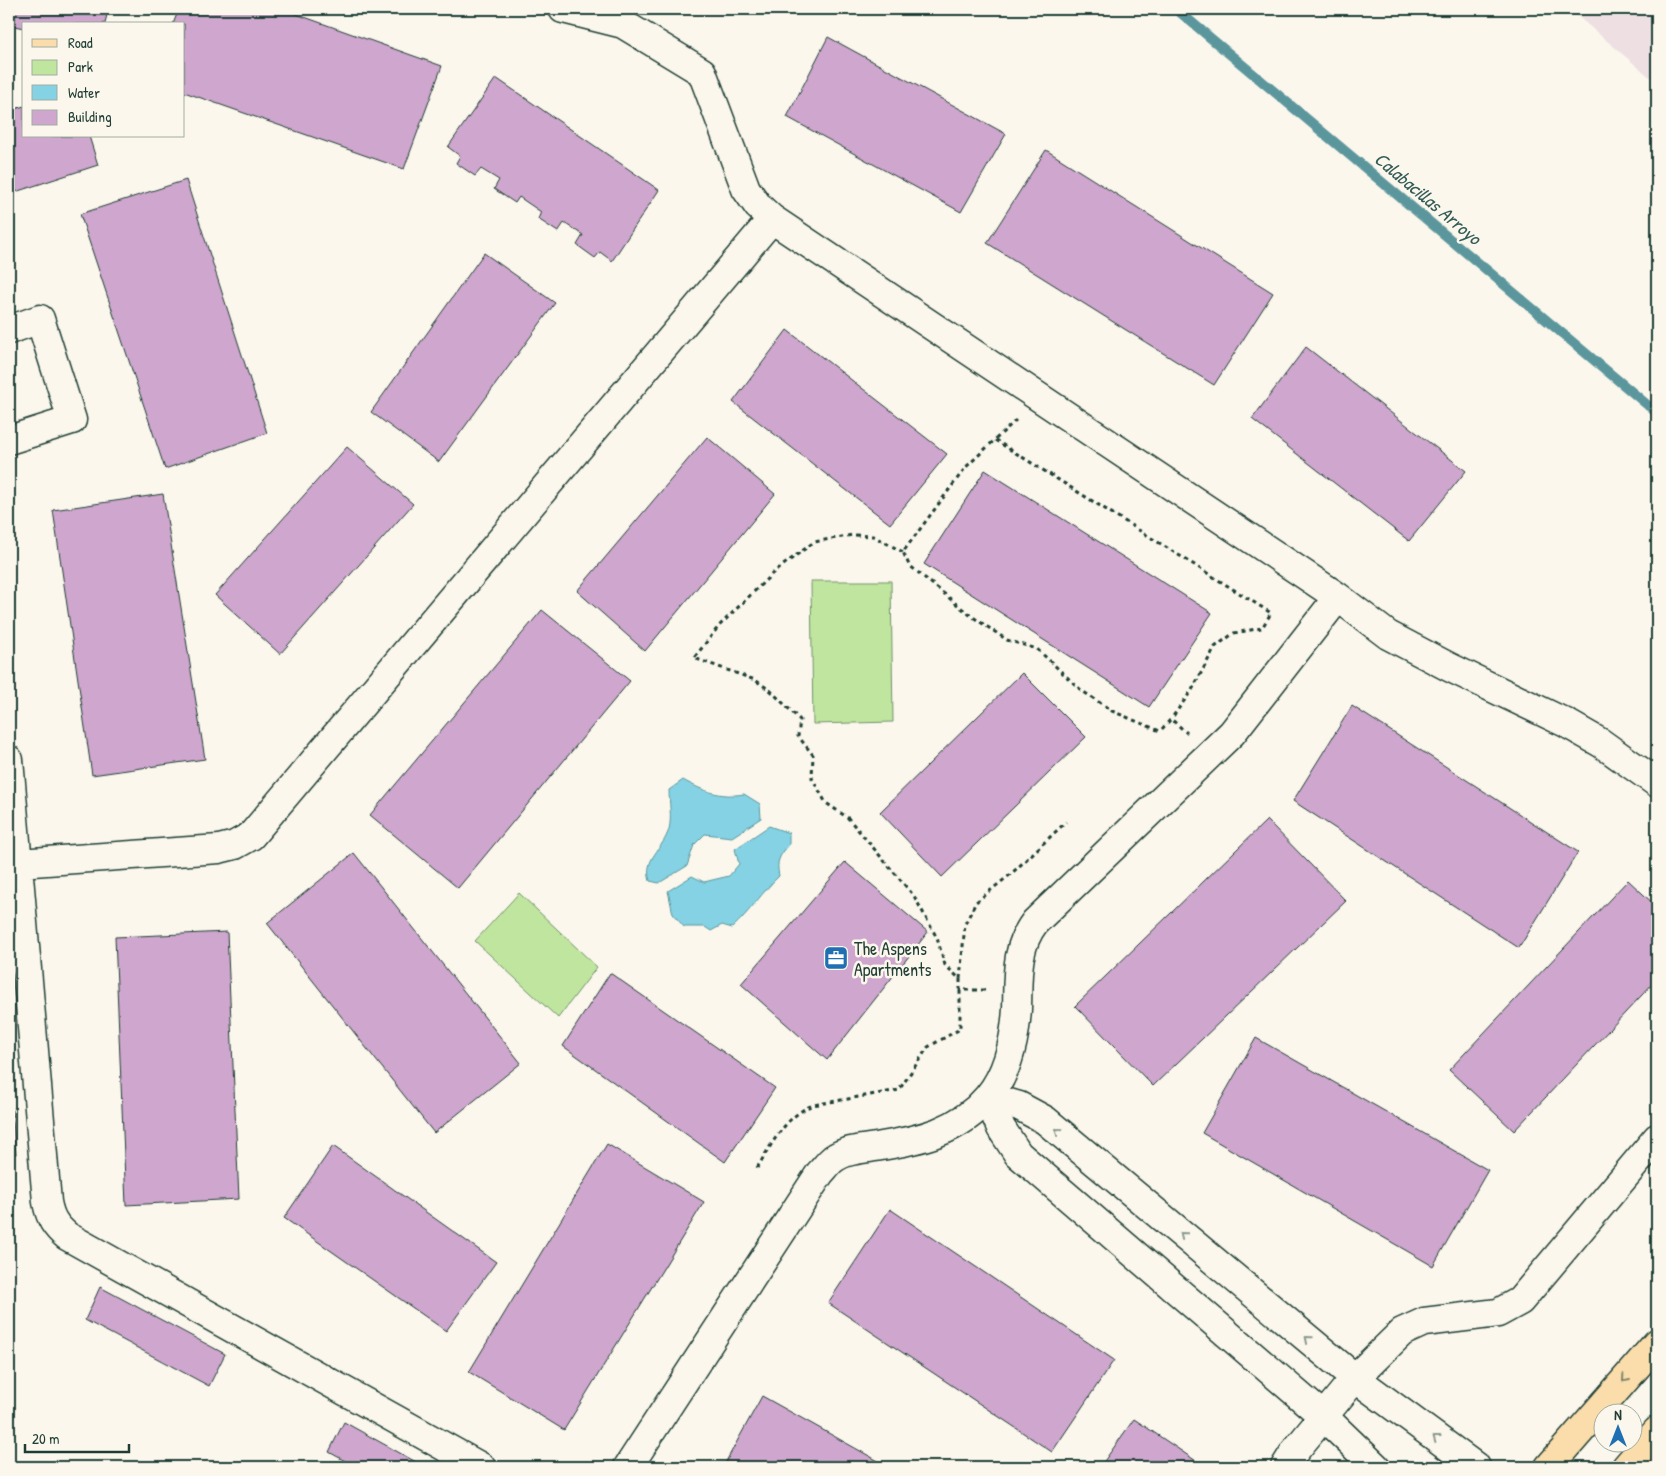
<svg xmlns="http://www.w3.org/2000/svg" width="1666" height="1476" viewBox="0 0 1666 1476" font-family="'Patrick Hand',sans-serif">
  <rect width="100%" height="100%" fill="#fbf7ec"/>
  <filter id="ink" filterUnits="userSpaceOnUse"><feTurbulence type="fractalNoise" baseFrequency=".02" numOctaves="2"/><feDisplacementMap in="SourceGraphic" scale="10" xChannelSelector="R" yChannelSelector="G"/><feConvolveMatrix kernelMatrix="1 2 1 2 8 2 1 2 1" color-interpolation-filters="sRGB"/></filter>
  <g filter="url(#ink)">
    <!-- built -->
    <path fill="#eedfe3" d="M1569 9H1657V83Z"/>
    <!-- green -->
    <path fill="#c0e59f" stroke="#70916a" d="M811 581H891L893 722 813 724Z
      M519 893 597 967 558 1018 475 941Z"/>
    <!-- water -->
    <path fill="#84d2e3" stroke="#5c969d" d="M683 780C703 791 721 798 744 794L760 804 761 818 732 837 705 834 694 845 687 866 659 883 650 881C643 858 663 850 669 829 672 817 669 802 669 790Z
      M769 826 789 833V845C779 856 776 861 779 876 762 892 750 912 732 928L722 925 711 931 705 927H684L673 914 668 891 692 876 704 882 729 876 739 864 735 849Z"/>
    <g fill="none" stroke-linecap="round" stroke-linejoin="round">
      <!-- stream -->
      <path stroke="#5c969d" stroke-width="10" d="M1176 9 1657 413"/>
    </g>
    <!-- building -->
    <path fill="#cea6ce" stroke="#1f3d34" d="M9 9H108L105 24H24V28L9 25Z
      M179 9H282L442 66 404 169 184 92V24H173Z
      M828 37 1006 134 961 212 787 117Z
      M496 78 659 190 612 261 600 252 595 258 577 245 583 235 564 223 558 232 538 219 541 212 519 197 515 203 494 189 499 180 481 169 475 176 456 163 460 156 448 147Z
      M24 106V136H89L98 165 9 194V111Z
      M1046 150 1273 293 1214 385 987 243Z
      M186 180 267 433 165 469 80 214Z
      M484 253 555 303 439 462 371 412Z
      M787 330 947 454 890 524 733 402Z
      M1306 347 1466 471 1409 541 1252 419Z
      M707 437 775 494 645 651 577 591Z
      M347 447 413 504 280 654 215 595Z
      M985 470 1212 613 1149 707 924 564Z
      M163 494 205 759 92 775 53 510Z
      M542 610 630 681 458 888 370 815Z
      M1022 673 1086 737 942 877 880 812Z
      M1352 706 1578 852 1519 948 1293 801Z
      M1267 820 1346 901 1153 1086 1075 1006Z
      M354 853 521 1063 434 1133 267 923Z
      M845 862 928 932 827 1060 741 984Z
      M1628 880 1657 907V979L1514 1131 1449 1070Z
      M227 932 239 1199 126 1205 115 937Z
      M610 973 775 1088 725 1162 563 1046Z
      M1256 1038 1488 1170 1433 1266 1202 1133Z
      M9 1078 16 1154H9Z
      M607 1144 704 1202 564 1430 469 1372Z
      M333 1146 496 1262 446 1331 284 1218Z
      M890 1209 1114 1360 1052 1452 828 1303Z
      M100 1287 225 1354 209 1386 85 1320Z
      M762 1396 889 1467H723Z
      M1134 1419 1205 1467H1100Z
      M344 1422 425 1467H356L329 1452Z"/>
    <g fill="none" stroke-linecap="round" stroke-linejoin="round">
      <defs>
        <path id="minor" d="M563 9 623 24 702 72 746 189 758 206 772 219 1338 597 1388 635 1449 667 1566 723 1601 743 1657 783
          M9 330 40 319 72 420 9 440
          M9 760 47 1202C50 1218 55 1226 67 1236L481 1467
          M18 863 219 849 235 845 251 836 772 219
          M628 1467 820 1173C824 1169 828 1163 833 1159 845 1150 862 1149 876 1147 919 1140 959 1132 988 1097 1008 1073 1015 1039 1017 1009 1018 977 1015 948 1035 922L1232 733 1338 597
          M1285 1467 1295 1451 1355 1378 1402 1332 1424 1322 1498 1313 1520 1301 1657 1138
          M1376 1467 1323 1416 1018 1154 1001 1128 988 1097 1019 1106 1045 1120 1355 1378 1476 1467"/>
        <path id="major" d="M1549 1467 1657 1343
          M1626 1467 1657 1431"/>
      </defs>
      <!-- minor casing -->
      <use href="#minor" stroke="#1f3d34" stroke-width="31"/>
      <!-- major casing -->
      <use href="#major" stroke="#1f3d34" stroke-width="31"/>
      <!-- path -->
      <path stroke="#1f3d34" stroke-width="3" stroke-dasharray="4 4" stroke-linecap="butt" d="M1016 420 966 467 903 552 909 565 970 615 1007 640 1037 649 1081 690 1112 711 1160 731 1171 719 1187 733
        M995 440 1271 613 1262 628 1234 633 1215 647 1192 690 1171 719
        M903 552 873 536 853 535 814 542 774 572 719 626 694 658 755 680 771 691 800 720 798 736 813 755 812 778 826 803 848 818 914 896 937 938 945 965 960 979 965 924 976 902 1011 874 1066 822
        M960 979V990H985
        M757 1168C772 1144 785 1116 813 1105L899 1090 928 1047 960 1029V990"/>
      <!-- minor -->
      <use href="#minor" stroke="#fbf7ec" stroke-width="28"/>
      <!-- major -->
      <use href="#major" stroke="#faddab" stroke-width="28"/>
    </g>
    <!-- one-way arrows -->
    <defs><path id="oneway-chevron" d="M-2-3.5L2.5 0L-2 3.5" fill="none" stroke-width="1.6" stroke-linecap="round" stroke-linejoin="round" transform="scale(1.25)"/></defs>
    <g stroke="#8d9a90">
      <use href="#oneway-chevron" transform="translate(1058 1131) rotate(-140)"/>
      <use href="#oneway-chevron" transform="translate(1183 1235) rotate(-140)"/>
      <use href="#oneway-chevron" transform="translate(1308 1339) rotate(-140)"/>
      <use href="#oneway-chevron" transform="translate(1436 1438) rotate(-143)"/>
    </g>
    <use stroke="#82856a" href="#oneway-chevron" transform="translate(1625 1379) rotate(131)"/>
  </g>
  <!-- icons -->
  <defs>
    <symbol id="office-square" viewBox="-11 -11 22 22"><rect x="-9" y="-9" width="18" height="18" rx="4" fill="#1f6fb2" stroke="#fbf7ec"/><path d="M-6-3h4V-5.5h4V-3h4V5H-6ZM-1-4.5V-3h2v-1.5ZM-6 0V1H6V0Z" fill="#fff"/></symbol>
  </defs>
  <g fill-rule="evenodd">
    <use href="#office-square" x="822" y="944" width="28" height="28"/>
  </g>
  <g text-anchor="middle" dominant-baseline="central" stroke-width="5" stroke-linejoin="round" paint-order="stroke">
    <!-- poi labels -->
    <g font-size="18" fill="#1f3d34" stroke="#fbf7ec" text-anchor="start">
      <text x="854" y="948">The Aspens<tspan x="854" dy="21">Apartments</tspan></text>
    </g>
    <!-- water labels -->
    <g font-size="19" font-style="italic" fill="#335b57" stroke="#fbf7ec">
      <text transform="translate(1428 198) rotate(40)">Calabacillas Arroyo</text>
    </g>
  </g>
  <!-- margin -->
  <rect width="1666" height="1476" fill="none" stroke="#fbf7ec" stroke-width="30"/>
  <rect x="15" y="15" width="1636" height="1446" fill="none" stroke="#1f3d34" stroke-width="2" filter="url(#ink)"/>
  <!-- legend -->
  <rect x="22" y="22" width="162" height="115" fill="#fbf7ec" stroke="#a3ada2"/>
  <rect x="32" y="39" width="25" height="8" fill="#faddab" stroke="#a3ada2"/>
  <text x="68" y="48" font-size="15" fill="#1f3d34">Road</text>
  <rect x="32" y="60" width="25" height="15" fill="#c0e59f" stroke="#a3ada2"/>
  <text x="68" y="72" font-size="15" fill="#1f3d34">Park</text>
  <rect x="32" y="85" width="25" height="15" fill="#84d2e3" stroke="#a3ada2"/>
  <text x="68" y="98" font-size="15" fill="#1f3d34">Water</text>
  <rect x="32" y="110" width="25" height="15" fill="#cea6ce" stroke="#a3ada2"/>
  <text x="68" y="122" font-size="15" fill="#1f3d34">Building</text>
  <!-- north arrow -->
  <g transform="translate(1618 1428)"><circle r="24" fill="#fbf7ec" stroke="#a3ada2"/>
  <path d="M0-4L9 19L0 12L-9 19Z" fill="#1f6fb2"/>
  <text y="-8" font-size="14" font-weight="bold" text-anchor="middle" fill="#1f3d34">N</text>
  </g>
  <!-- scale -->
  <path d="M25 1444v8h104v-8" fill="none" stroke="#1f3d34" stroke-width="2.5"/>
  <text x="32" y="1444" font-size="15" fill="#1f3d34" stroke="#fbf7ec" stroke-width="4" paint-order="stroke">20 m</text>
</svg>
